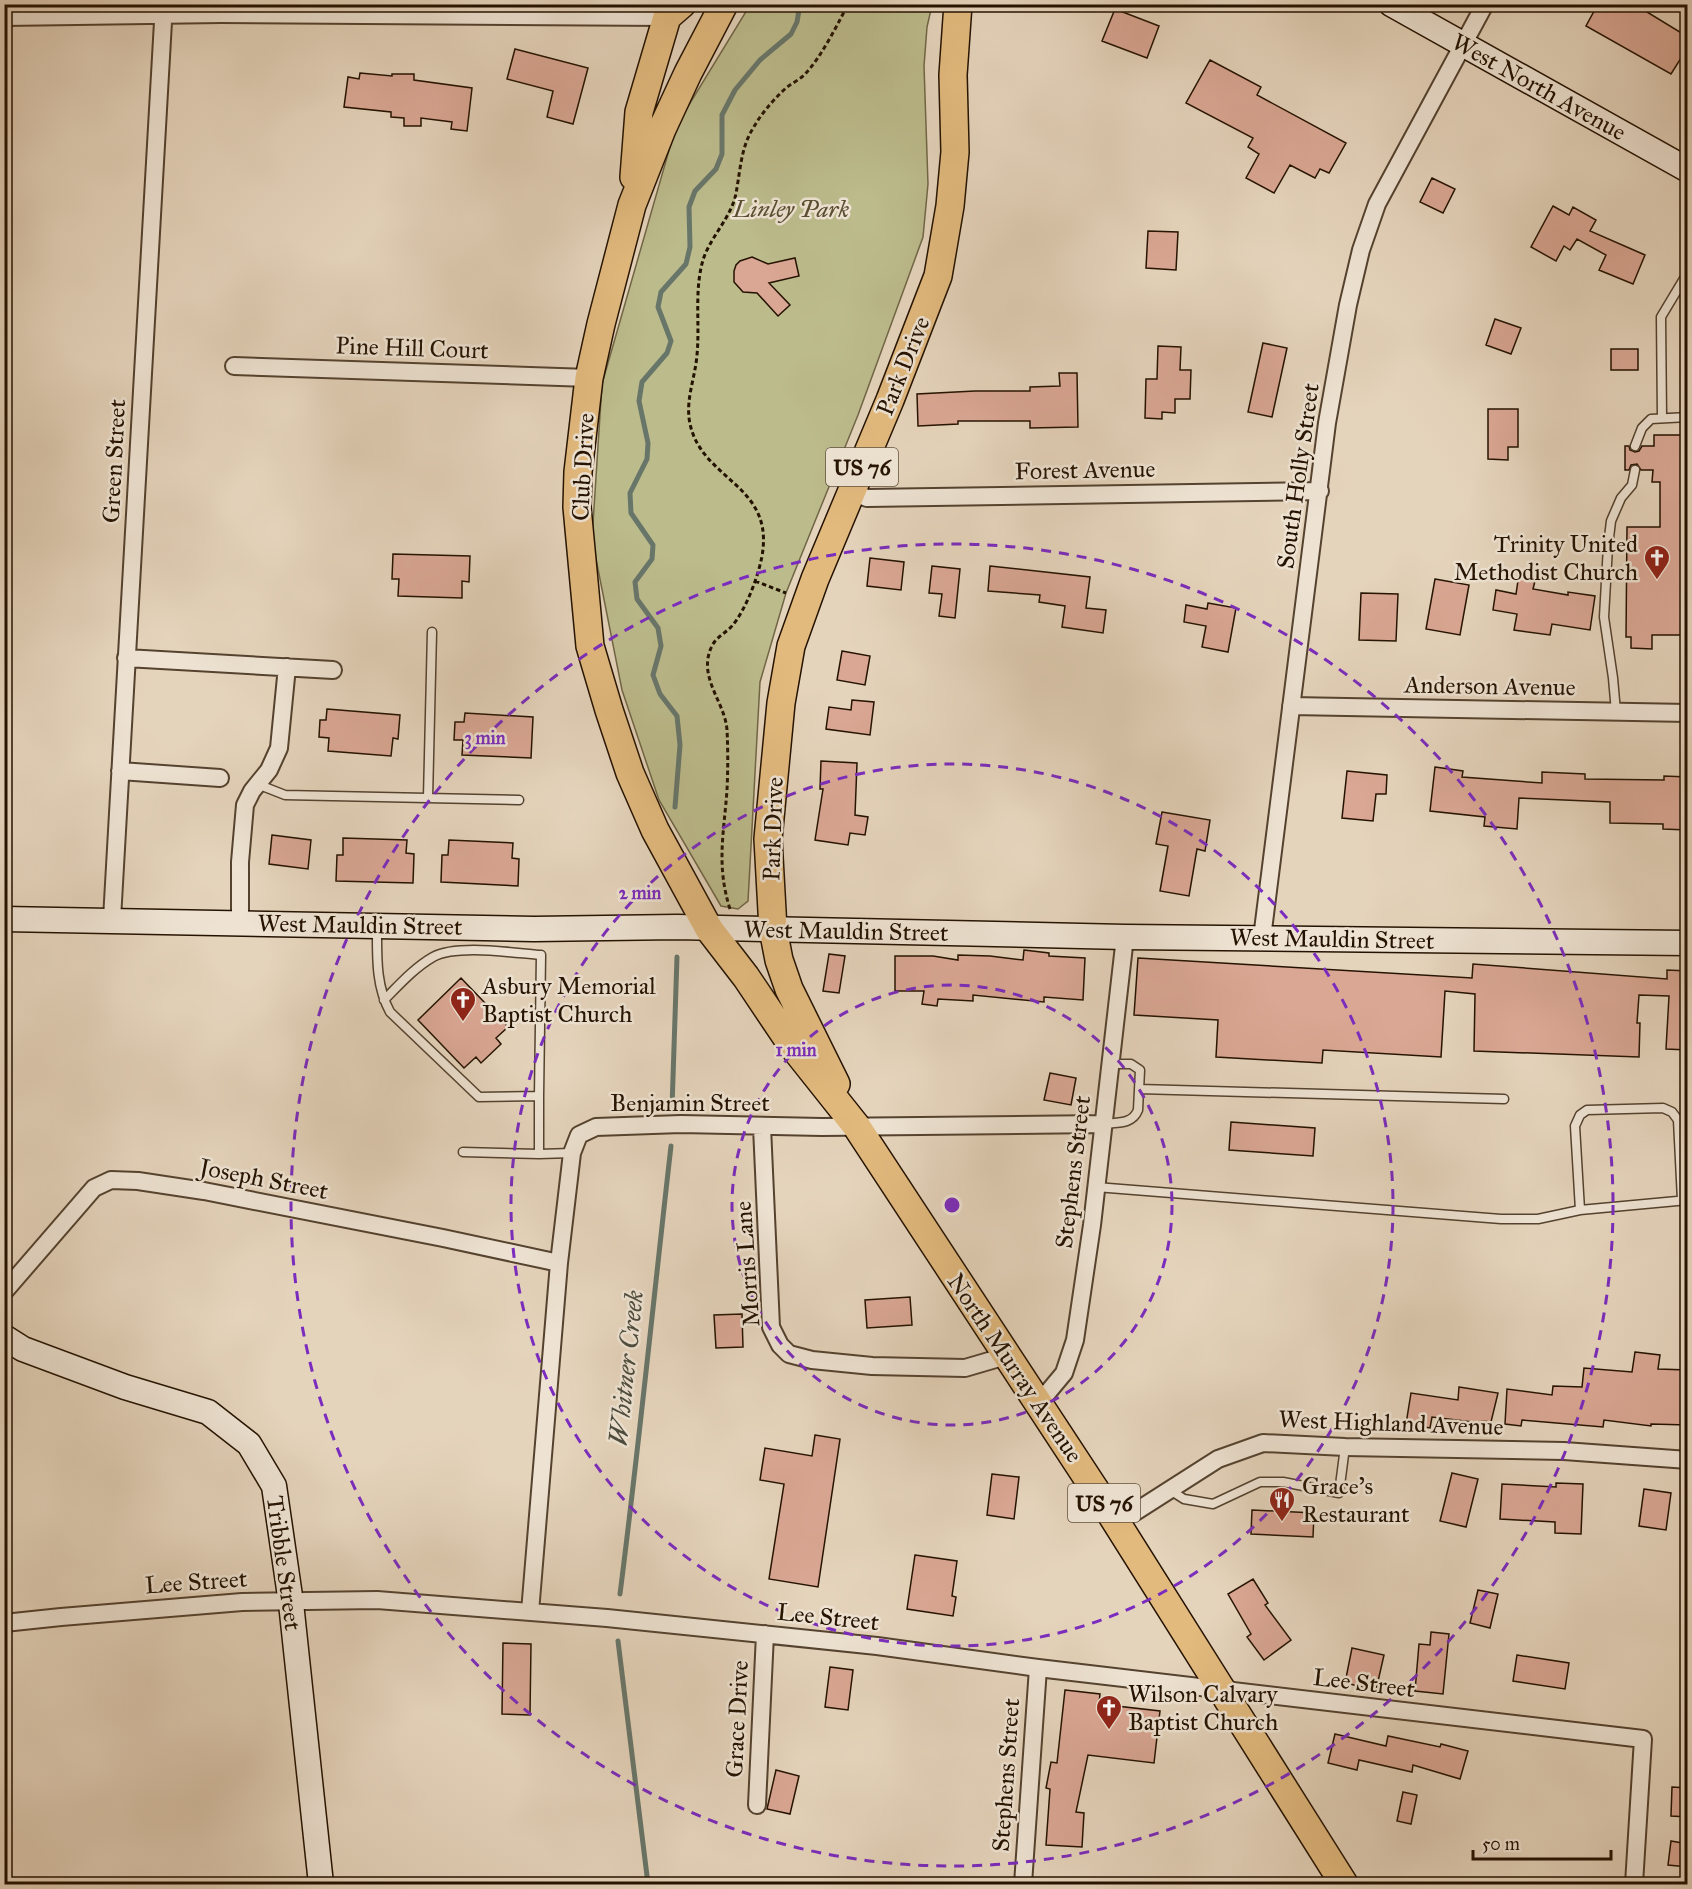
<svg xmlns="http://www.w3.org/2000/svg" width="1692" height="1889" viewBox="0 0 1692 1889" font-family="'IM FELL Great Primer',serif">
  <rect width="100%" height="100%" fill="#e5d4bc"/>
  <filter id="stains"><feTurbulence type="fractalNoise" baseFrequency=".00333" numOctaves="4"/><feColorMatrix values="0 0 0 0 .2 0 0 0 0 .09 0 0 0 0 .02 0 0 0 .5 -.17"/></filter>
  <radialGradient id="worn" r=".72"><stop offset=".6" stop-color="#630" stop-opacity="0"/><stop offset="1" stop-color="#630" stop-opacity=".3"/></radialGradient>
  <!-- green -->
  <path fill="#bcbb8c" stroke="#706646" stroke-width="1.5" d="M750 5H932L927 27 924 66 928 184 923 237 858 415 786 593 760 682 748 901 738 909 721 906 659 800 622 690 592 539 602 384 676 126Z"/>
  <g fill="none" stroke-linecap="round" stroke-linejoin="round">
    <!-- stream -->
    <path stroke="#68766a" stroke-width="5" d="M675 807 680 745 677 716 660 694 653 675 661 646 658 628 637 599 635 582 652 559 653 545 631 513 630 493 647 459 648 443 639 401 642 382 667 353 671 341 658 307 661 292 686 264 690 247 689 207 695 191 716 169 722 154V115L735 90 760 60 791 34 797 22 800 4
      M672 1108 677 957
      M620 1594C639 1445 654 1295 671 1146
      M618 1641 648 1884"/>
  </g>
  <!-- building -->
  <path fill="#daa794" stroke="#241200" stroke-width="1.5" d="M1598 4H1634L1688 37V47L1671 74 1586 26Z
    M1115 9 1159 26 1147 58 1102 41Z
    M515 49 588 68 573 124 547 117 553 91 507 79Z
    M1210 60 1261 87 1257 95 1346 143 1329 173 1320 169 1315 178 1290 165 1274 193 1246 178 1259 154 1248 147 1253 138 1186 103Z
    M360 73 392 76V74H414V80L472 88 467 131 451 129 452 122 421 118V126H404V118L391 117V112L344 107 348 77 359 79Z
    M1432 178 1455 189 1443 213 1420 202Z
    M1553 206 1569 215 1573 207 1596 220 1590 231 1645 255 1633 284 1599 270 1606 255 1577 239 1570 250 1564 246 1556 261 1531 247Z
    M1148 231 1178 232 1176 270 1146 268Z
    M752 257 768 264 795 258 799 276 769 283 790 305 778 316 757 293 743 292 734 282V271L736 265 740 261Z
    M1495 319 1521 328 1511 354 1486 345Z
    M1263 343 1287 348 1272 417 1248 412Z
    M1158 346 1181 347 1180 370H1191L1190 399H1175V413L1162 412V419L1145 418 1146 379H1157Z
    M1611 349H1638V370H1611Z
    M1059 373H1077L1078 427 1030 428V421H958V424L918 426 917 394 975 391H1030V387L1060 386Z
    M1488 409H1518V447H1508V460L1488 459Z
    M1654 435H1688V635H1652V649L1631 648V637H1626L1627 527H1660V482H1652L1653 470H1641L1637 464 1631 465 1629 470H1625V446H1629L1630 450 1635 452 1639 451 1642 446H1654Z
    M393 554 470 556 469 582 462 581V598L398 596 399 579H392Z
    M870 558 904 562 901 590 867 586Z
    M932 566 960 569 955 618 939 616 942 594 929 593Z
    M990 566 1090 577 1086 608 1106 610 1103 633 1062 627 1065 606 1039 602 1040 595 988 591Z
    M1519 574 1536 577 1533 589 1568 595V592L1595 596 1590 630 1552 624 1550 635 1514 630 1517 614 1493 610 1496 590 1516 594Z
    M1435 579 1469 585 1460 635 1426 629Z
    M1361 593 1398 594 1396 641 1359 640Z
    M1208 603 1236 608 1228 652 1202 647 1206 626 1184 622 1186 605 1207 609Z
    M842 651 870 656 865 685 837 680Z
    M852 700 874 702 870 735 826 729 829 707 851 710Z
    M327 709 400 715 398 739 393 738 391 756 328 751 329 738 319 737 320 720H326Z
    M465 713 533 717 531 758 462 755 463 740H454L455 722H464Z
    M821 761 857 763 855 815 868 817 865 835 850 833 848 845 815 840 823 789H820Z
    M1435 767 1463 771 1462 777 1542 783V772L1585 774V779L1664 780V776L1688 777 1687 830 1663 829V824L1610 823V802L1519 798 1517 829 1484 826 1485 817 1430 811Z
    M1347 771 1387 775 1386 794H1376L1373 821 1342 818Z
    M1162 812 1210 820 1205 851 1197 849 1189 896 1160 891 1168 846 1156 844Z
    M272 835 311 840 308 869 269 864Z
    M343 838 407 840 406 853 414 854 413 883 336 881 337 855H343Z
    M449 840 513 843 512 858 519 859 518 886 441 882 442 855H448Z
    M1024 950 1049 953V956L1085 958 1083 1000 1044 997V1002L973 995V1001L938 999 937 1006 922 1004 924 991H895V956H933L958 960V955L990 956 1023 960Z
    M829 954 845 956 839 993 823 991Z
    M1138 958 1472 978 1473 964 1667 979V970L1688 971V1050L1666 1049 1669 996 1639 995 1637 1023H1640L1639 1057 1474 1051 1475 994 1445 991 1441 1057 1323 1050 1322 1063 1216 1057 1218 1020 1134 1015Z
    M461 978 508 1027 496 1038 501 1044 481 1063 476 1057 464 1068 418 1020Z
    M1050 1073 1076 1078 1071 1105 1044 1100Z
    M1231 1122 1315 1128 1313 1156 1229 1150Z
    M910 1297 912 1325 867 1328 865 1300Z
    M742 1314 743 1347 716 1348 714 1315Z
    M1635 1352 1660 1355 1658 1369 1688 1370V1425L1651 1424V1426L1604 1420 1603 1427 1522 1420 1521 1426 1505 1424 1507 1389 1552 1395 1553 1386 1582 1387 1584 1368 1632 1372Z
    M1459 1387 1498 1393 1491 1422 1482 1421 1481 1423 1432 1417 1430 1428 1406 1424 1411 1393 1458 1400Z
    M815 1435 840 1439 818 1587 769 1579 784 1484 760 1480 765 1448 812 1456Z
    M1452 1473 1478 1479 1466 1527 1440 1521Z
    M992 1474 1019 1477 1014 1519 987 1515Z
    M1556 1483 1583 1484 1581 1534 1555 1533V1522L1500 1519 1502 1484 1556 1487Z
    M1644 1489 1671 1493 1666 1530 1639 1526Z
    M1252 1510 1314 1513 1313 1537 1251 1534Z
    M915 1555 957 1561 952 1596 956 1597 953 1616 907 1609Z
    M1253 1579 1268 1603 1265 1605 1291 1640 1264 1660 1247 1637 1251 1634 1228 1594Z
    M1478 1590 1498 1594 1490 1628 1470 1623Z
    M1431 1632 1449 1634 1443 1694 1415 1691 1419 1644 1430 1645Z
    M503 1643 531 1644 530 1715 502 1714Z
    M1352 1648 1384 1655 1376 1690 1345 1683Z
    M1517 1655 1569 1663 1565 1689 1513 1681Z
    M830 1667 853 1670 848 1710 825 1707Z
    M1065 1690 1100 1694 1099 1704 1160 1711 1154 1763 1088 1755 1076 1812 1084 1813 1082 1847 1046 1845 1050 1789 1046 1788 1051 1762 1057 1763Z
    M1335 1734 1386 1746 1388 1736 1440 1747 1441 1744 1468 1751 1460 1779 1413 1765 1412 1772 1359 1760 1357 1770 1328 1763Z
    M776 1770 799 1776 790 1814 767 1809Z
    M1672 1787 1688 1788V1817L1671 1816Z
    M1403 1792 1417 1795 1411 1824 1397 1821Z
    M1671 1841 1688 1844V1867L1668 1865Z"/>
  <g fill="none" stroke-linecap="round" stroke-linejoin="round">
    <defs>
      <path id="lane" d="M1662 418 1661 317 1688 272
        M1635 446 1642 428 1651 419 1688 417
        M1616 712 1613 678 1604 617 1608 546 1611 521 1621 498 1632 485 1635 470
        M257 784 285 795 519 800
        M428 798 432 632
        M377 929C377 958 376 986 390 1012L479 1097 539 1096V1154L572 1153
        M384 1000C399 985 414 968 433 957 457 944 513 953 541 955L539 1096
        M1139 1089 1504 1099
        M1103 1124C1117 1122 1132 1125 1138 1110L1140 1070 1131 1064H1110
        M463 1152 539 1154
        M1096 1187 1501 1219H1538L1580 1210
        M1682 1200 1678 1120 1672 1112 1663 1108 1587 1110 1580 1115 1575 1126 1580 1210 1688 1200
        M1170 1490 1184 1499 1213 1504 1260 1482H1283L1339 1493 1345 1447"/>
      <path id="street" d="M4 17 221 14 667 17
        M234 366 589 378
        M852 492 867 498 1320 491
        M126 658 333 670
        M1291 706 1688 713
        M120 771 220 778
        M112 919 164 4
        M240 922V862L245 805 252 791 269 770 279 748 287 667
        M1262 938 1327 423 1348 305 1361 250 1377 204 1485 4
        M762 1127 771 1327 780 1345 789 1354 812 1360 872 1366 965 1368 1006 1356
        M4 1292 94 1188 111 1180 138 1181 204 1191 443 1238 559 1263
        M1039 1403 1064 1373 1075 1340 1092 1225 1125 937
        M1111 1514 1135 1512 1218 1459 1263 1443 1345 1447 1564 1451 1688 1460
        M530 1612 559 1263 572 1153 579 1135 596 1127 681 1124 822 1127 1103 1124
        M4 1623 61 1617 242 1602 377 1600 607 1618 877 1646 1038 1668 1643 1739 1634 1884
        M757 1805 765 1634
        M1023 1884 1038 1668"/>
      <path id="secondary" d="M1391 4 1688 170
        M4 919 534 929 677 927 1125 937 1688 943
        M4 1337 23 1349 125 1387 208 1412 249 1444 274 1486 291 1603 321 1884"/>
      <path id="primary" d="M724 4 688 73 662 129 632 205 601 324 589 378 578 472 577 507 590 646 609 710 630 773 655 830 709 929 746 977 791 1044 857 1127 1111 1514 1344 1884
        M634 177 639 112 667 17 682 4
        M836 1084 789 989 779 960 773 929 768 839 781 703 791 646 815 579 890 400 938 276 950 206 955 152 953 75 958 4"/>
    </defs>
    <!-- lane casing -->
    <use href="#lane" stroke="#54422f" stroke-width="11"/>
    <!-- street casing -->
    <use href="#street" stroke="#54422f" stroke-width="20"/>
    <!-- secondary casing -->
    <use href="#secondary" stroke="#241200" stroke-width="27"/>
    <!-- primary casing -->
    <use href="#primary" stroke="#241200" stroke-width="30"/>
    <!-- path -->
    <path stroke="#241200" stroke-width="3" stroke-dasharray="4.5 3" stroke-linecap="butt" d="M755 581 786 593
      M730 909C716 865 724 833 727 790 728 770 728 749 727 730 725 702 698 678 711 648 715 638 724 634 731 627 746 611 761 570 763 549 770 484 702 479 690 424 685 400 695 379 697 355 700 323 694 291 703 260 710 238 728 221 735 198 740 176 740 150 752 130 761 114 772 101 786 88 792 83 801 79 806 73 821 57 838 24 848 4"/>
    <!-- lane -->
    <use href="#lane" stroke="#eee3d3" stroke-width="8"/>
    <!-- street -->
    <use href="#street" stroke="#eee3d3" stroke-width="16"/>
    <!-- secondary -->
    <use href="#secondary" stroke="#eee3d3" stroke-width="24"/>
    <!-- primary -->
    <use href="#primary" stroke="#e2ba7e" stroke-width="27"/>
  </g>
  <!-- distance rings -->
  <g fill="none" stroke="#7b2cbf" stroke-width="3" stroke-dasharray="10 8">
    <circle cx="952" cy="1205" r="220"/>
    <circle cx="952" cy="1205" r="441"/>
    <circle cx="952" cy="1205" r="661"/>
  </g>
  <!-- icons -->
  <defs>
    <symbol id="church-pin" viewBox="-11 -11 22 30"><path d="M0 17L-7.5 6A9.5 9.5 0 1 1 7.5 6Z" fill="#8f2418" stroke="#eee3d3"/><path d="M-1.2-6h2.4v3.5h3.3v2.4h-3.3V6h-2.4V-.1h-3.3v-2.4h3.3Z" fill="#fff"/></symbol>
    <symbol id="restaurant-pin" viewBox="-11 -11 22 30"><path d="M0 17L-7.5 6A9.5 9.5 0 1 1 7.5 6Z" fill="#8f2418" stroke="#eee3d3"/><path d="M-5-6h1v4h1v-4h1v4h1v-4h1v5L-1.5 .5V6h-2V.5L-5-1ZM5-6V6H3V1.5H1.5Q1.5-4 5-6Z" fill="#fff"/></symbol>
  </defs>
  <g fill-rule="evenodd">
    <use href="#church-pin" x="1642" y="543" width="30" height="40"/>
    <use href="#church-pin" x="448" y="985" width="30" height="40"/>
    <use href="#restaurant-pin" x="1267" y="1485" width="30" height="40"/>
    <use href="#church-pin" x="1094" y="1693" width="30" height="40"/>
  </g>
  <g text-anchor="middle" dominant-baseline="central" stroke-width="5" stroke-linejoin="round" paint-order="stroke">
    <!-- shield labels -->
    <g fill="#eee3d3" stroke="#61513f" stroke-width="1.5">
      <rect x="826" y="448" width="72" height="38" rx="4.5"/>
      <rect x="1068" y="1484" width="72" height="38" rx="4.5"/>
    </g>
    <g font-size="22" font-weight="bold" fill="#241200">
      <text x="862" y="467">US 76</text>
      <text x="1104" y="1503">US 76</text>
    </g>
    <!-- street labels -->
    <g font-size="24" fill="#241200" stroke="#eee3d3">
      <text transform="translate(1539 87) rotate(29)">West North Avenue</text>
      <text transform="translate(412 348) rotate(2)">Pine Hill Court</text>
      <text transform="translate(903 366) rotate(-68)">Park Drive</text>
      <text transform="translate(114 461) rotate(-87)">Green Street</text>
      <text transform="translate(583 467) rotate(-87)">Club Drive</text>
      <text transform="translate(1085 470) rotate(-1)">Forest Avenue</text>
      <text transform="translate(1298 476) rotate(-82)">South Holly Street</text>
      <text transform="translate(1490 686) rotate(1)">Anderson Avenue</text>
      <text transform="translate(773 829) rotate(-88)">Park Drive</text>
      <text transform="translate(360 925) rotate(1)">West Mauldin Street</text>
      <text transform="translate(846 931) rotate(1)">West Mauldin Street</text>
      <text transform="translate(1332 939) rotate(1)">West Mauldin Street</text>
      <text x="690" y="1103">Benjamin Street</text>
      <text transform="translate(1073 1172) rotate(-83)">Stephens Street</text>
      <text transform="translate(264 1179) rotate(11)">Joseph Street</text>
      <text transform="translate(747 1264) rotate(-94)">Morris Lane</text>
      <text transform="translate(1015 1368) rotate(56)">North Murray Avenue</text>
      <text transform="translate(1391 1423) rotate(2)">West Highland Avenue</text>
      <text transform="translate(284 1563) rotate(82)">Tribble Street</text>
      <text transform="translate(196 1582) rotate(-4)">Lee Street</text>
      <text transform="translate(828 1617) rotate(6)">Lee Street</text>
      <text transform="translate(1364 1683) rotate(7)">Lee Street</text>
      <text transform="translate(737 1719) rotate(-87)">Grace Drive</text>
      <text transform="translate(1006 1775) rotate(-86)">Stephens Street</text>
    </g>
    <!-- park labels -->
    <g font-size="24" font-style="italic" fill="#594d31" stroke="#eee3d3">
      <text x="791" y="209">Linley Park</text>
    </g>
    <!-- poi labels -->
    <g font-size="24" fill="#241200" stroke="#eee3d3" text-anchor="start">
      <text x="1638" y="544" text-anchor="end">Trinity United<tspan x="1638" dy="28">Methodist Church</tspan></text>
      <text x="482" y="986">Asbury Memorial<tspan x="482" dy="28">Baptist Church</tspan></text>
      <text x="1302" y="1486">Grace's<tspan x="1302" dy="28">Restaurant</tspan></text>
      <text x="1128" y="1694">Wilson Calvary<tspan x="1128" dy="28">Baptist Church</tspan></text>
    </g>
    <!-- water labels -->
    <g font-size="26" font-style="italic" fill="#4c4c3e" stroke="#eee3d3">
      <text transform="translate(626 1368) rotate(-84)">Whitner Creek</text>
    </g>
  </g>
  <circle cx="952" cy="1205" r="9" fill="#7b2cbf" stroke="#eee3d3" stroke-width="3"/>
  <g font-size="18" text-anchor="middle" font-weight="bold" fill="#7b2cbf" stroke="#eee3d3" stroke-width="5" stroke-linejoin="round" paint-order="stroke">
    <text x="485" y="744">3 min</text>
    <text x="640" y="899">2 min</text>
    <text x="796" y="1056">1 min</text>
  </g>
  <!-- margin -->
  <rect width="1692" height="1889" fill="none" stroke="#e5d4bc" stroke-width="24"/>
  <rect x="6" y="6" width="1680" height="1877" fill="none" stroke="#241200" stroke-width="3"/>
  <rect x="12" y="12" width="1668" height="1865" fill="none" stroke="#241200" stroke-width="1.5"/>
  <!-- scale -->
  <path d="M1473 1850v9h138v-9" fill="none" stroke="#241200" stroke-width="3"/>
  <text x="1482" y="1850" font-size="18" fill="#241200" stroke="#eee3d3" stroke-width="4.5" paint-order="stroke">50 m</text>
  <rect width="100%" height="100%" filter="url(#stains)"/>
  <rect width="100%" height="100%" fill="url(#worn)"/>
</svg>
